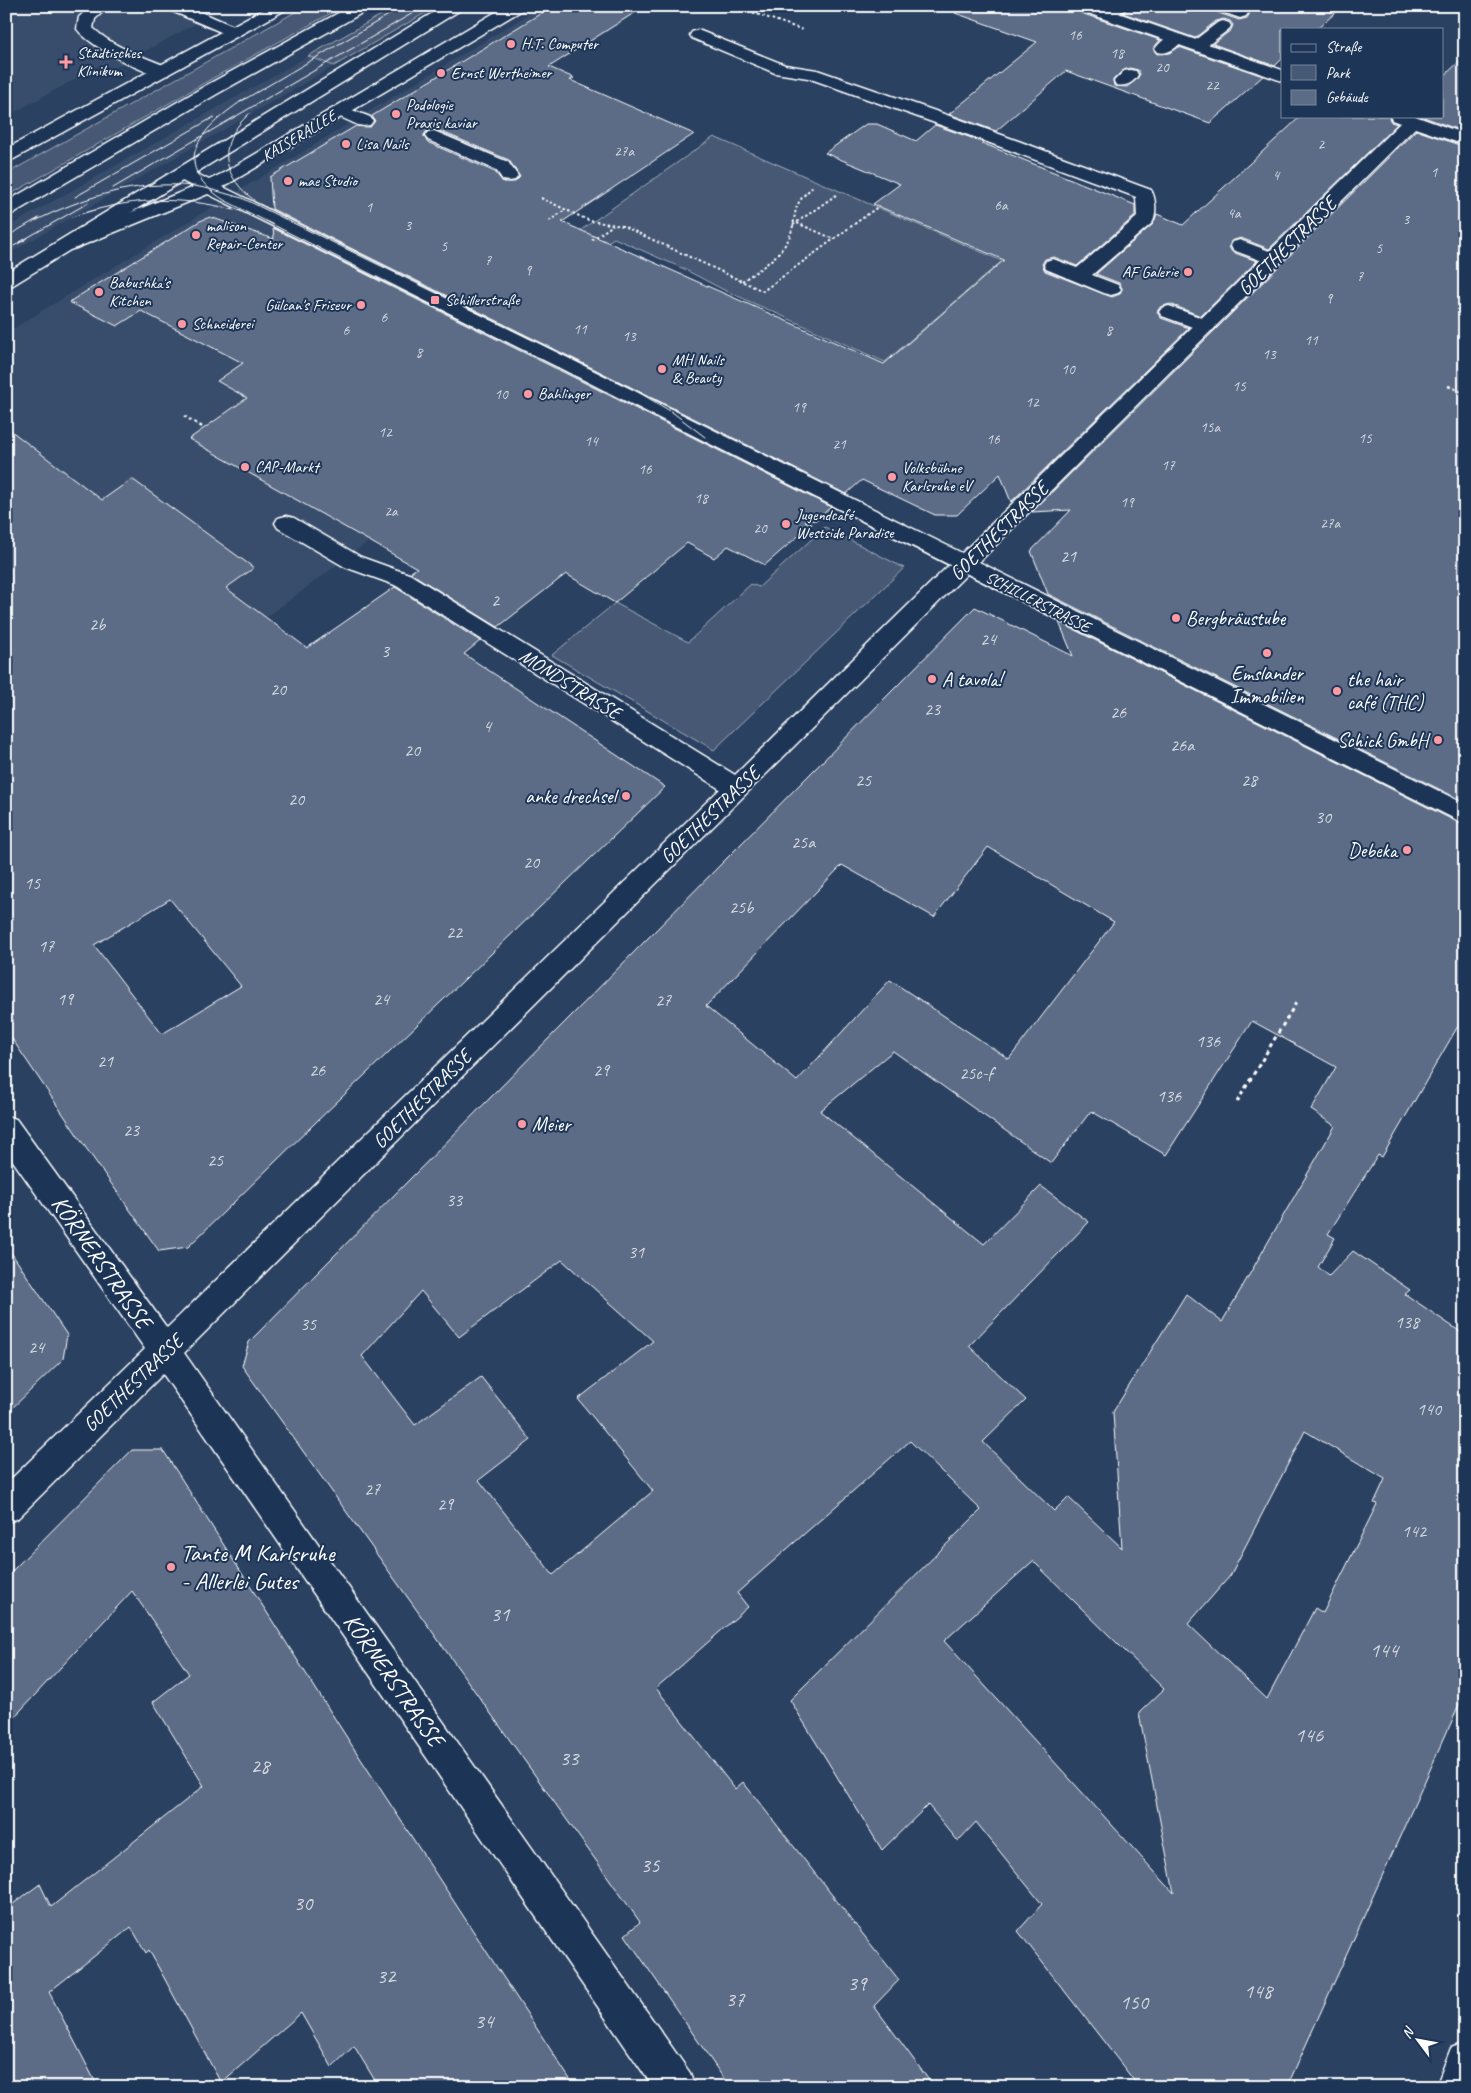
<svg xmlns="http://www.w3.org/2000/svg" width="1471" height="2093" viewBox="0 0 1471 2093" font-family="Caveat,sans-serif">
  <rect width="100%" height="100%" fill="#2a4161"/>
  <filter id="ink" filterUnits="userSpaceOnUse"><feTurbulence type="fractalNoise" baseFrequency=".02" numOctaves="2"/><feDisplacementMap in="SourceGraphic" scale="10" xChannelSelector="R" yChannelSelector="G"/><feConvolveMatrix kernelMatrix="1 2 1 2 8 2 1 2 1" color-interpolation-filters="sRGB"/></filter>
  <g filter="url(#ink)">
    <!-- built -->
    <path fill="#394e6c" d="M6 6H228L110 70 101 65 6 117Z
      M542 6H648L380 172 680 310 92 747 6 653V333Z
      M308 56 334 66 6 255V228Z"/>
    <!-- green -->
    <path fill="#465975" stroke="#a2acba" d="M306 6H344L213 78 6 197V174Z
      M397 6H437L334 66 308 56Z
      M714 137 1002 261 885 362 722 289 682 268 614 238 605 244 578 232Z
      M825 527 904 568 714 750 552 655 615 603 688 642 751 584 759 587Z"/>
    <!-- building -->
    <path fill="#5b6c86" stroke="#fff" fill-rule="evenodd" d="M553 6H645L549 67 574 78 570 80 694 134 562 222 884 364 1004 260 873 204 900 184 825 153 866 124H877L916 141 935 125 983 142 982 143 1135 205V216L1077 266 1054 257 1045 259 1042 264 1045 271 1112 297 1120 294 1122 288 1119 283 1096 274 1153 224 1157 214 1183 225 1301 116H1388L1391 122 1397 124 1269 249 1241 238 1231 241 1229 247 1232 252 1257 261 1201 316 1170 304 1160 307 1157 312 1161 318 1189 328 1011 502 1000 474 957 515H935L862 480 846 494 272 209 270 177 356 126 370 127 375 121 372 116ZM435 129 509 160 520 177 515 182H503L495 172 427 142 424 135 428 130Z
      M956 6H1072L1075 11 1160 40 1153 49 1157 54 1169 53 1179 47 1263 76 1210 123 1066 71 996 131 949 114 1037 42 955 13ZM1130 68 1138 70 1140 74 1137 79 1127 87 1114 86 1113 80 1123 70Z
      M1130 6H1210L1213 11 1239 20 1247 18 1250 13 1242 6H1343L1317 29H1282V59L1275 66 1213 44 1231 30 1233 25 1230 21 1224 19 1216 21 1195 38 1123 13Z
      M1465 56V132L1421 116H1442V78Z
      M1416 130 1465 147V802L1048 594 1031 551 1071 510 1032 512Z
      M210 217 274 239 273 228 579 380 831 507 816 520 805 521 812 524 765 565 728 546 714 558 687 543 615 603 566 574 498 627 412 574 411 572 417 568 189 439 247 398 217 381 243 363 141 311 117 326 69 302 200 221Z
      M6 427 102 500 132 479 254 568 226 588 307 648 395 587 480 641 464 654 665 787 316 1122 188 1247 159 1251 86 1148 6 1030ZM170 899 241 986 162 1034 94 945Z
      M975 607 1073 656 1059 622 1465 826V1014L1382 1157 1378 1155 1328 1234 1335 1238 1318 1267 1329 1276 1353 1251 1410 1290 1405 1294 1465 1335V1692L1287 2087H1139L1018 1931 1042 1904 976 1822 958 1841 928 1805 882 1850 790 1700 981 1510 910 1441 737 1593 748 1607 656 1688 735 1789 743 1782 899 1980 874 2006 934 2087 729 2086 625 1935 640 1922 242 1366 249 1342ZM988 847 1114 922 1009 1059 890 980 797 1081 706 1006 842 865 934 917ZM1252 1021 1336 1067 1311 1110 1335 1126 1222 1322 1186 1294 1113 1412 1122 1548 1068 1497 1054 1511 983 1442 1026 1400 969 1346 1089 1222 1041 1186 984 1244 820 1111 893 1051 1051 1163 1091 1111 1166 1155ZM562 1260 653 1341 578 1399 653 1491 553 1575 479 1480 531 1440 481 1377 415 1425 362 1356 421 1291 459 1337ZM1305 1431 1385 1479 1374 1503 1377 1504 1323 1613 1315 1608 1267 1699 1188 1624 1230 1576ZM1033 1561 1164 1689 1139 1713 1174 1893 944 1641Z
      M6 1245 67 1335 63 1359 6 1414Z
      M132 1450H163L353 1747 575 2087H379L354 2046 332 2067 301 2013 221 2083 149 1950 146 1953 131 1927 49 1992 98 2087H6V1909L40 1884 51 1907 204 1786 153 1702 189 1674 132 1591 6 1726V1577Z"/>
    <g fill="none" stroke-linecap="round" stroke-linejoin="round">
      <defs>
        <path id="service" d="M91 6H109L95 19 93 28C114 48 142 56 168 67L170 71 168 75C149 79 88 45 77 29L79 17Z
          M165 6H187L240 29 242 32 240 35H228L167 9Z
          M1110 6H1128L1114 18H1102L1100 15Z
          M1212 6C1223 6 1241 3 1248 13L1246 16 1240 18 1214 9Z
          M1223 21 1229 23 1231 26 1229 29 1203 49H1191L1189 46 1191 43 1217 23Z
          M698 30 785 65 817 70 964 121 1151 190C1156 197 1157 216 1152 223L1092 275 1118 285 1121 289 1118 293 1111 295 1104 293 1046 269 1044 265 1046 261 1053 259 1077 268 1137 217 1136 197 952 129 808 78 775 73 692 38 690 35 692 32Z
          M1175 34 1181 36 1183 39C1177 48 1168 55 1157 52L1155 49C1160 42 1167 36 1175 34Z
          M1130 70 1136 71 1138 75C1133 83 1126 87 1116 85L1114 81 1124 71Z
          M342 106 370 117 373 121 370 125 364 126 358 125 336 115 333 111 336 107Z
          M434 131 508 162 518 176 515 180 509 181 503 180 496 170 428 140 425 136 428 132Z
          M1240 240 1280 255 1282 259 1280 263 1273 265 1233 250 1231 246 1233 242Z
          M1169 306 1213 322 1216 326 1213 330 1206 332 1162 316 1159 312 1162 308Z
          M286 516 294 518 361 557 411 575 414 580 411 585 403 588 345 567 278 528 275 523 278 518Z"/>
        <path id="minor" d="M269 6H289L287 9 12 160 6 161V149Z
          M506 6H526L524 9 223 187 962 553 1400 123 1392 120 1390 116H1415L1465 134V145L1415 128 979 562 1465 804V824L967 574 184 1353 690 2073 695 2087H653L163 1374 18 1518 6 1523V1484L145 1349 6 1151V1116L16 1119 167 1328 720 789 395 585 392 580 395 575 403 572 411 575 735 775 949 565 580 378 208 194 76 248 69 250 62 248 60 244 62 240 194 187 176 178 173 174 176 170C188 167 198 175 209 180L225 172Z
          M1074 6H1098L1282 70V81L1076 9Z
          M1465 2043V2087H1436L1451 2048Z"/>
        <path id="primary" d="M351 6H371L369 9 217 94 12 214 6 215V202L205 86Z
          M444 6H464L462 9 13 285 6 287V273Z"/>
      </defs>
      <!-- service casing -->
      <use href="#service" stroke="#fff" stroke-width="3"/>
      <!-- minor casing -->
      <use href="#minor" stroke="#fff" stroke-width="3"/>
      <!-- primary casing -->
      <use href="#primary" stroke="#fff" stroke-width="3"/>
      <!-- path-far2 -->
      <path stroke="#fff" stroke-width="2" stroke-dasharray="2.5 2.5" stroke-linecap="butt" d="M734 6 803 30
        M541 198 590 221 623 226 763 291 879 206
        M549 221 565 210
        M797 223 834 239
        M793 225 836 195
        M592 240 613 225
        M742 281C759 270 778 258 788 240 800 215 787 208 814 186"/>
      <!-- path-far1 -->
      <path stroke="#fff" stroke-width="2.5" stroke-dasharray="3 3" stroke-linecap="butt" d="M1448 386 1465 393
        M184 416 204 428"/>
      <!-- path -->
      <path stroke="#fff" stroke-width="3" stroke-dasharray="4 4" stroke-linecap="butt" d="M1237 1102 1296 1003"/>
      <!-- service -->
      <use href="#service" fill="#1d3557" fill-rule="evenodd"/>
      <!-- minor -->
      <use href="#minor" fill="#1d3557" fill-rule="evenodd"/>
      <!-- primary -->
      <use href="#primary" fill="#1d3557" fill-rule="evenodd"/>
      <!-- tram -->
      <path stroke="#fff" stroke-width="1" d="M246 98C204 126 165 162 224 200L1465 825
        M240 102 404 6
        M249 114C217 143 220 174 254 200
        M113 188 425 6
        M75 197 214 117
        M72 217C126 198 179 195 234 210
        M33 222C83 197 137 180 193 186 210 188 226 194 242 198L633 389 672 412 705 437
        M6 237 39 218
        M18 243 88 203
        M6 250 25 240"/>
    </g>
  </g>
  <!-- markers -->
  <g fill="#ff9aa2" stroke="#1d3557" stroke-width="2">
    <circle cx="511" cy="44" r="5"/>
    <path d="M63.5 54.5h5v5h5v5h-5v5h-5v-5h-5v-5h5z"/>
    <circle cx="441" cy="73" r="5"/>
    <circle cx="396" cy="114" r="5"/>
    <circle cx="346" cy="144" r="5"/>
    <circle cx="288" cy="181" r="5"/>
    <circle cx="196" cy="235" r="5"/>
    <circle cx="1188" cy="272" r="5"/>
    <circle cx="99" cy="292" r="5"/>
    <rect x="430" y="295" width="10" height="10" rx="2.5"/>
    <circle cx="361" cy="305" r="5"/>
    <circle cx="182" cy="324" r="5"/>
    <circle cx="662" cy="369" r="5"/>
    <circle cx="528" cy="394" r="5"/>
    <circle cx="245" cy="467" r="5"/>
    <circle cx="892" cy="477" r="5"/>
    <circle cx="786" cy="524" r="5"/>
    <circle cx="1176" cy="618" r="5"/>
    <circle cx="1267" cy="653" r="5"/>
    <circle cx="932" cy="679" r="5"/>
    <circle cx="1337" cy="691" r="5"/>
    <circle cx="1438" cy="740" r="5"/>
    <circle cx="626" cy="796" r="5"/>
    <circle cx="1407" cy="850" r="5"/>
    <circle cx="522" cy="1124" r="5"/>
    <circle cx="171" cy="1567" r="5"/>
  </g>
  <g text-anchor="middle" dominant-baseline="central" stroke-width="4" stroke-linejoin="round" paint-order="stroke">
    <!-- far-number labels -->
    <g font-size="15" fill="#d6dae1">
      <text x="1075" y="35">16</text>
      <text x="1117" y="53">18</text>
      <text x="1162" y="67">20</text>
      <text x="1212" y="85">22</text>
      <text x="1321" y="144">2</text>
      <text x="624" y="151">27a</text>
      <text x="1434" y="172">1</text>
      <text x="1276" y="175">4</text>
      <text x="1001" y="205">6a</text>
      <text x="369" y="207">1</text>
      <text x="1234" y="213">4a</text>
      <text x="1406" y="219">3</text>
      <text x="408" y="225">3</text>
      <text x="444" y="246">5</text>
      <text x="1379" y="248">5</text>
      <text x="488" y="260">7</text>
      <text x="528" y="270">9</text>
      <text x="1360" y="276">7</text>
      <text x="1329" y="298">9</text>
      <text x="384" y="317">6</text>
      <text x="580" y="329">11</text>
      <text x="346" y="330">6</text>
      <text x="1109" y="330">8</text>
      <text x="629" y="336">13</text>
      <text x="1311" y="340">11</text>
      <text x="419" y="352">8</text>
      <text x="1269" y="354">13</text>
      <text x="1068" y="369">10</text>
      <text x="1239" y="386">15</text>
      <text x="501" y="394">10</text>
      <text x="1032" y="402">12</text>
      <text x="799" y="407">19</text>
      <text x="1210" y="427">15a</text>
      <text x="385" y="432">12</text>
      <text x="1365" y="438">15</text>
      <text x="993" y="439">16</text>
      <text x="591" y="441">14</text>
      <text x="839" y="444">21</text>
      <text x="1168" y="465">17</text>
      <text x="645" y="469">16</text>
      <text x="701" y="498">18</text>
      <text x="1127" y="502">19</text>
      <text x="391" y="511">2a</text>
      <text x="1330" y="523">27a</text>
      <text x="760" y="528">20</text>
    </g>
    <!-- far-poi labels -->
    <g font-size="16" fill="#fff" stroke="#1d3557" text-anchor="start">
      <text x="521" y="44">H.T. Computer</text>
      <text x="77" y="53">Städtisches<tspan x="77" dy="18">Klinikum</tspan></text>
      <text x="451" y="73">Ernst Wertheimer</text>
      <text x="406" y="105">Podologie<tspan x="406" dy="18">Praxis kaviar</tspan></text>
      <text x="356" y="144">Lisa Nails</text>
      <text x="298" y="181">mae Studio</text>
      <text x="206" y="226">malison<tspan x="206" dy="18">Repair-Center</tspan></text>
      <text x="1178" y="272" text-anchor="end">AF Galerie</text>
      <text x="109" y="283">Babushka's<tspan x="109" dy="18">Kitchen</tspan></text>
      <text x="445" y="300">Schillerstraße</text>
      <text x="351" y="305" text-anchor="end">Gülcan's Friseur</text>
      <text x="192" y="324">Schneiderei</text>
      <text x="672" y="360">MH Nails<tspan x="672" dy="18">&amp; Beauty</tspan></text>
      <text x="538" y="394">Bahlinger</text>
      <text x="255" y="467">CAP-Markt</text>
      <text x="902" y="468">Volksbühne<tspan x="902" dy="18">Karlsruhe eV</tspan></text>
      <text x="796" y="515">Jugendcafé<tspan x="796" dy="18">Westside Paradise</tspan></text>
    </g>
    <!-- far-street labels -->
    <g font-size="16" fill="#fff" stroke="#1d3557">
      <text transform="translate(299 136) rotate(-31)">KAISERALLEE</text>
      <text transform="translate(1038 602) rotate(27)">SCHILLERSTRASSE</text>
    </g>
    <!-- number labels -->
    <g font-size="18" fill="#d6dae1">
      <text x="1068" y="556">21</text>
      <text x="495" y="600">2</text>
      <text x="97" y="624">2b</text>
      <text x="988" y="639">24</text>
      <text x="385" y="651">3</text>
      <text x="278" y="689">20</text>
      <text x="932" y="709">23</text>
      <text x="1118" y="712">26</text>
      <text x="487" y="726">4</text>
      <text x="1182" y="745">26a</text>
      <text x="412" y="750">20</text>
      <text x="863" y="780">25</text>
      <text x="1249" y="780">28</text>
      <text x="296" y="799">20</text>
      <text x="1323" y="817">30</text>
      <text x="803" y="842">25a</text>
      <text x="531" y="862">20</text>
      <text x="32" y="883">15</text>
      <text x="741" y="907">25b</text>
      <text x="454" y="932">22</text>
      <text x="46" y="946">17</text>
      <text x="65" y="999">19</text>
      <text x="381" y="999">24</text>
      <text x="663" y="1000">27</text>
      <text x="1208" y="1041">136</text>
      <text x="105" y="1061">21</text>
      <text x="317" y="1070">26</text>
      <text x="601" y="1070">29</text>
      <text x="976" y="1073">25c-f</text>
      <text x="1169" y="1096">136</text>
      <text x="131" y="1130">23</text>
      <text x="215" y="1160">25</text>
      <text x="454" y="1200">33</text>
      <text x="636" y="1252">31</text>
      <text x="1407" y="1322">138</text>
      <text x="308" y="1324">35</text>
      <text x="36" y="1347">24</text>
      <text x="1429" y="1409">140</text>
      <text x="372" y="1489">27</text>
      <text x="445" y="1504">29</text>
      <text x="1414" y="1531">142</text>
    </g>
    <!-- street labels -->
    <g font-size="20" fill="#fff" stroke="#1d3557">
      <text transform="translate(1287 246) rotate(-45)">GOETHESTRASSE</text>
      <text transform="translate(999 531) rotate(-45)">GOETHESTRASSE</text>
      <text transform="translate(570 684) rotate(32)">MONDSTRASSE</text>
      <text transform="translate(710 815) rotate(-44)">GOETHESTRASSE</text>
      <text transform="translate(422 1099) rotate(-45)">GOETHESTRASSE</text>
      <text transform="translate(133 1383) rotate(-44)">GOETHESTRASSE</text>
    </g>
    <!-- poi labels -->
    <g font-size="20" fill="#fff" stroke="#1d3557" text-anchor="start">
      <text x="1186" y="618">Bergbräustube</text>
      <text x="1267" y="673" text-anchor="middle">Emslander<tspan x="1267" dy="23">Immobilien</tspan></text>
      <text x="942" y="679">A tavola!</text>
      <text x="1347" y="679">the hair<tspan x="1347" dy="23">café (THC)</tspan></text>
      <text x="1428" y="740" text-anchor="end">Schick GmbH</text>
      <text x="616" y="796" text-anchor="end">anke drechsel</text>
      <text x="1397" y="850" text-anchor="end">Debeka</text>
      <text x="532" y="1124">Meier</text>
    </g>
    <!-- near-number labels -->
    <g font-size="21" fill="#d6dae1">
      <text x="500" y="1614">31</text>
      <text x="1384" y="1650">144</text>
      <text x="1309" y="1735">146</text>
      <text x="569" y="1758">33</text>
      <text x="260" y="1766">28</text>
      <text x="650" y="1865">35</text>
      <text x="303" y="1903">30</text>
      <text x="386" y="1976">32</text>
      <text x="857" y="1983">39</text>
      <text x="1258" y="1991">148</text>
      <text x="735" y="1999">37</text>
      <text x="1134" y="2002">150</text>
      <text x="484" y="2021">34</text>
    </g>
    <!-- near-street labels -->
    <g font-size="24" fill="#fff" stroke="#1d3557">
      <text transform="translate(102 1262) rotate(55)">KÖRNERSTRASSE</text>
      <text transform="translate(394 1680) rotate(55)">KÖRNERSTRASSE</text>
    </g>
    <!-- near-poi labels -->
    <g font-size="24" fill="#fff" stroke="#1d3557" text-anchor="start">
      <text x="181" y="1553">Tante M Karlsruhe<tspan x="181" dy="28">- Allerlei Gutes</tspan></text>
    </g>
  </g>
  <!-- margin -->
  <rect width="1471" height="2093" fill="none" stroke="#1d3557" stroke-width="25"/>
  <rect x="12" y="12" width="1446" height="2068" fill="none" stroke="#fff" stroke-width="2" filter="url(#ink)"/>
  <!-- legend -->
  <rect x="1281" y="28" width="162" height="90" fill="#1d3557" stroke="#77869a"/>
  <rect x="1291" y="44" width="25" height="8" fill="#1d3557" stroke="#77869a"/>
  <text x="1326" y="52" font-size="15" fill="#ffffff">Straße</text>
  <rect x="1291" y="65" width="25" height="15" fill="#465975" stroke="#77869a"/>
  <text x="1326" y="78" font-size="15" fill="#ffffff">Park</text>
  <rect x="1291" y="90" width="25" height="15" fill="#5b6c86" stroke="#77869a"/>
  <text x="1326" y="102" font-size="15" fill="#ffffff">Gebäude</text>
  <!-- north arrow -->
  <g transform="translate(1418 2040) rotate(302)" stroke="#1d3557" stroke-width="4" paint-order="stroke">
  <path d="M0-4L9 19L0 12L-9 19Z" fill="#ffffff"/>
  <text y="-8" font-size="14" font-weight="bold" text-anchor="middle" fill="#ffffff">N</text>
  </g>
</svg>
